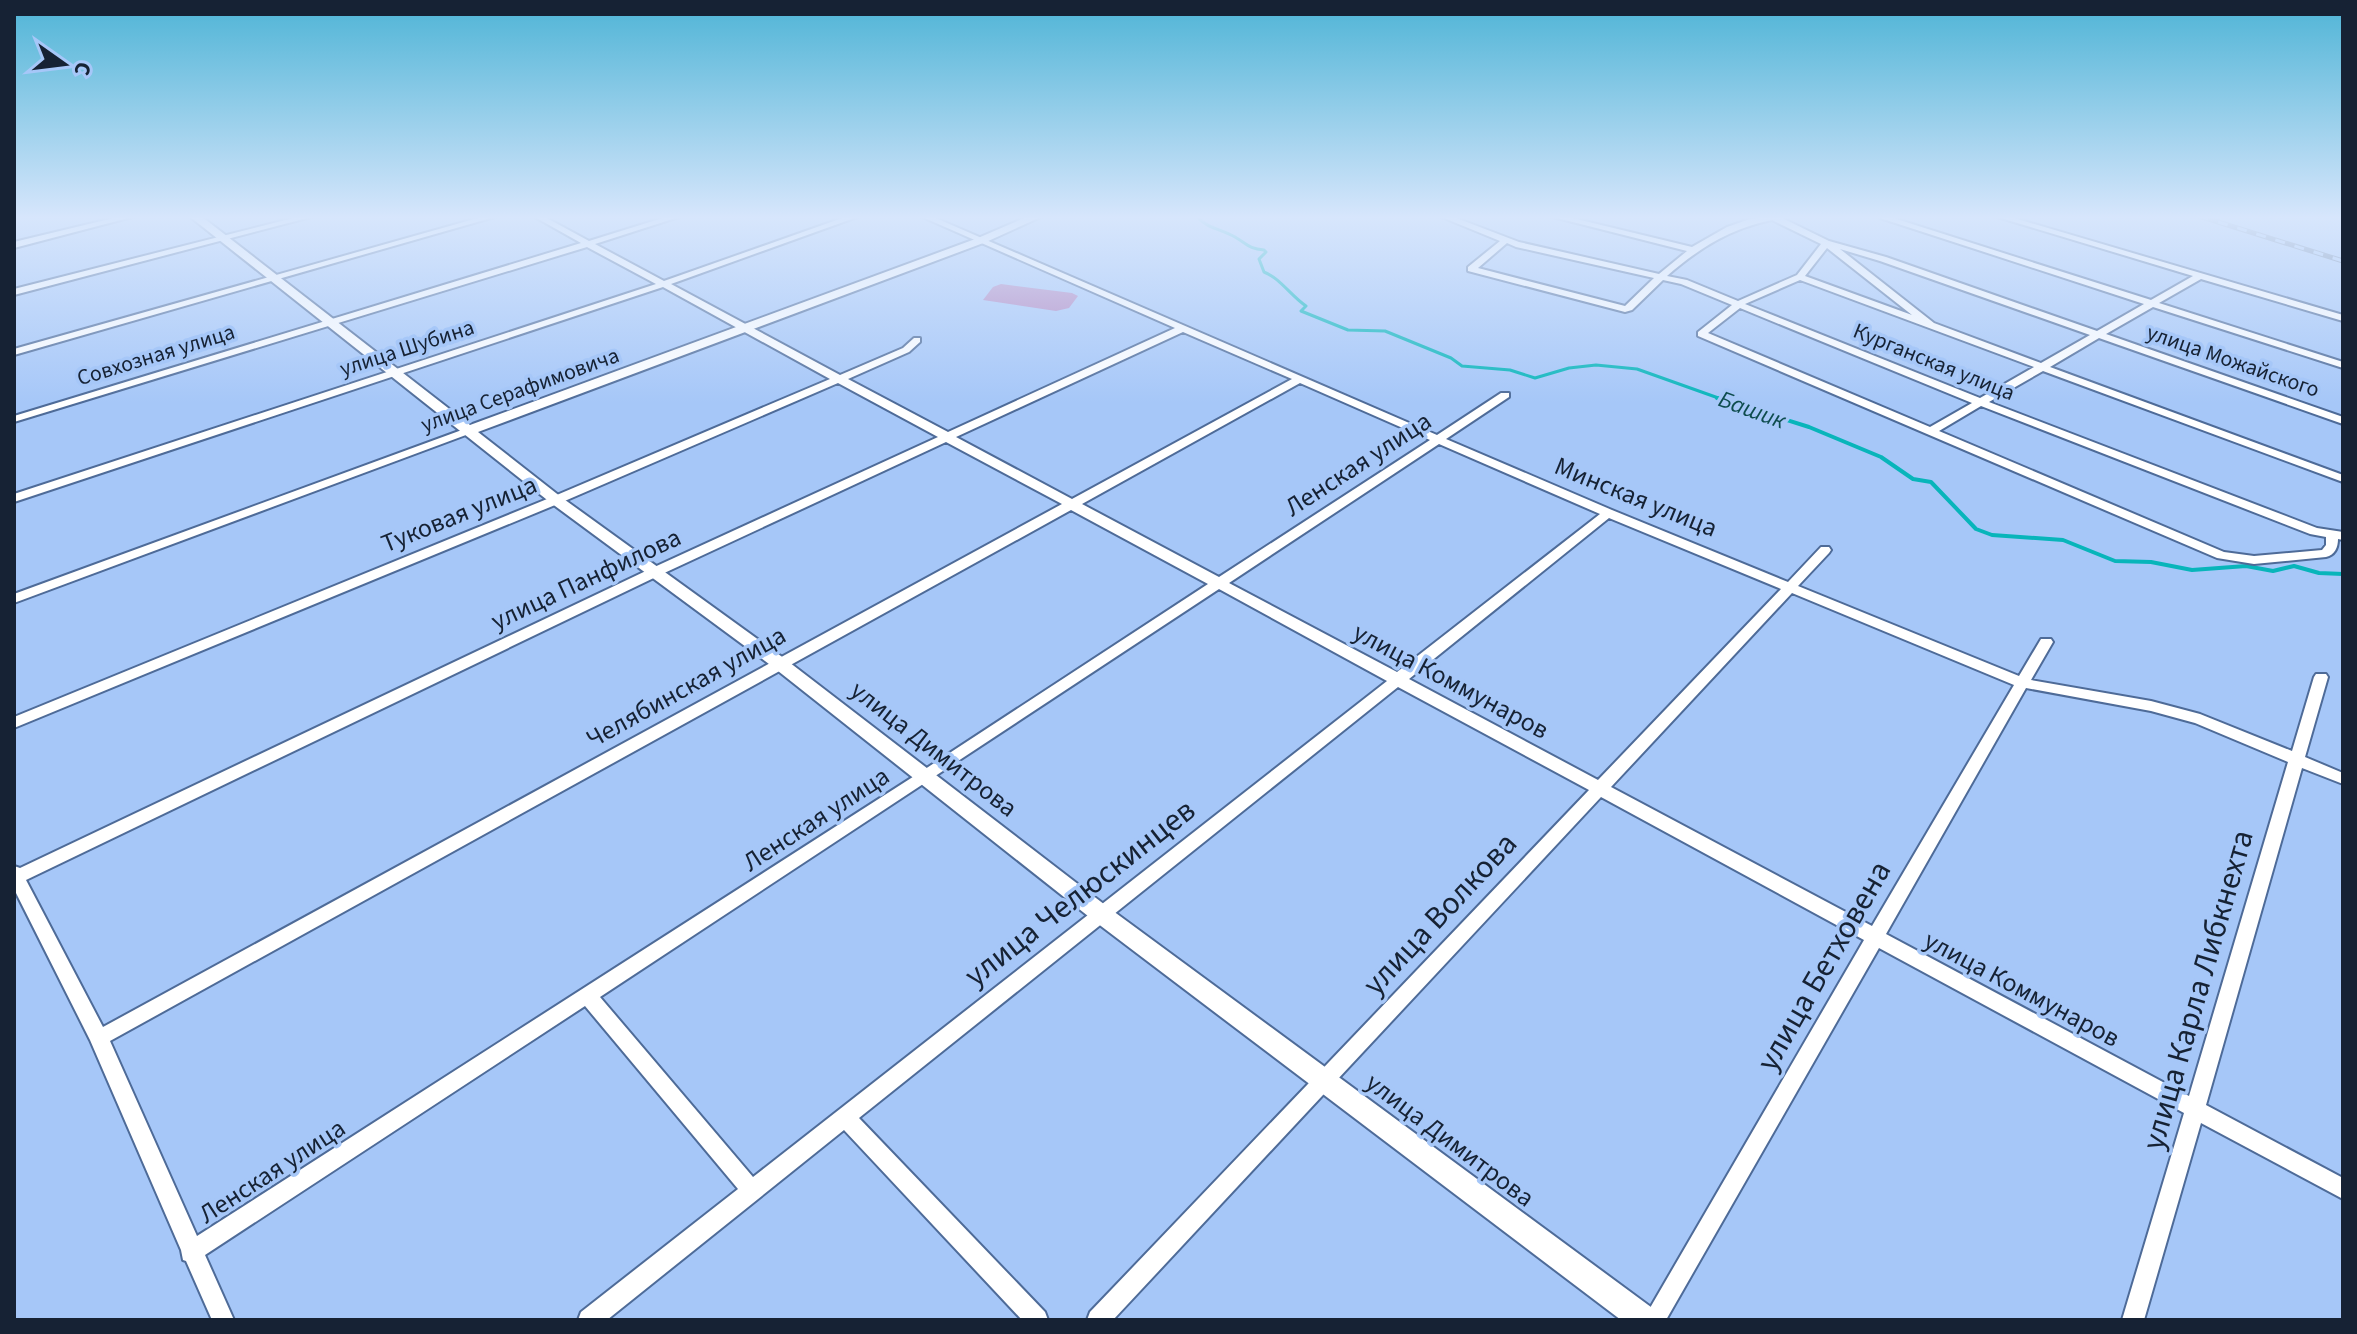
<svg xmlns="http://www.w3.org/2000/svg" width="2357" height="1334" viewBox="0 0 2357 1334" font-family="'Source Sans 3',sans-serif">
  <rect width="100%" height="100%" fill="#a6c7f8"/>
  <!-- green -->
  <path fill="#b183be" d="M1001 284 1072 293 1078 296 1069 308 1056 311 983 300 993 287Z"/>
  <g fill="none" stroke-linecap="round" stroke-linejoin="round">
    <!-- stream-far1 -->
    <path stroke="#08b5ba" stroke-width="3" d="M1196 216C1208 229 1221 229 1235 237 1247 244 1249 249 1264 250L1266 252 1259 259 1264 272C1280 278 1291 296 1306 306L1301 311 1348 330 1385 331 1451 358 1462 366 1510 370 1535 378 1569 368 1596 365 1637 369 1724 400"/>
    <!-- stream -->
    <path stroke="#08b5ba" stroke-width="4" d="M1717 398 1809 427 1881 457 1913 479 1931 482 1976 529 1992 535 2063 540 2115 561 2151 562 2192 570 2246 566 2273 571 2294 566 2319 573 2343 574"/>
    <defs>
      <path id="minor" d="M122 216H136L14 248V242Z
        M301 216H315L14 295V289Z
        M485 216H498L14 355V349Z
        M533 216H543L589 241 669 216H682L595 244 664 281 848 216H860L671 284 840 375 903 348 914 338H920V342L909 352 848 379 948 432 1175 328 920 216H931L1437 435 1501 393H1509V397L1446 439 1612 510 1788 582 1821 547H1829L1831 550 1829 553 1798 586 2019 676 2041 639H2051L2053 642 2031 680 2151 701 2200 714 2292 751 2314 677 2316 674H2326L2328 677 2305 757 2343 773V784L2302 768 2206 1105 2343 1178V1199L2201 1123 2144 1320H2122L2184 1113 1879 948 1666 1320H1643L1864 940 1601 797 1113 1320H1087L1090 1312 1589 790 1398 687 859 1118 1045 1312 1048 1320H1022L844 1130 607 1320H578L581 1312 738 1189 585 1006 205 1255 234 1320H212L186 1261 183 1260 181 1250 90 1040 14 889V866L20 868 650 569 938 437 838 383 560 503 14 728V717L552 497 830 379 663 287 14 502V494L656 284 587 247 14 422V416L581 243ZM1183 332 1292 379 1072 499 956 437ZM1300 383 1430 440 1219 577 1082 504ZM946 442 1062 504 103 1027 26 880 660 575ZM1439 444 1600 514 1397 672 1229 583ZM1071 510 1208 584 919 773 197 1236 110 1041ZM1609 518 1781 589 1598 780 1409 679ZM1219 589 1387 681 753 1177 600 997ZM1792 593 2014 685 1872 926 1611 787ZM2026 688 2151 711 2195 723 2288 762 2189 1096 1886 934Z
        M1439 216H1451L1519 242 1659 274 1687 251 1549 216H1564L1692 247 1727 227 1750 219 1778 216 1829 241 1886 257 2097 331 2144 304 1880 218 1887 216 2151 300 2193 276 1994 216H2007L2343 315V321L2201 279 2159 303 2343 362V368L2153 307 2106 334 2343 417V424L2099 338 2050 367 2343 475V482L2043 371 1989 402 2317 528 2343 532V540L2338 539C2338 547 2335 555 2326 557L2254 564 2217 558 1698 336V332L1732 305 1681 284 1663 280 1632 310 1625 312 1468 271V267L1500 241ZM1772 220 1821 244 1797 275 1738 301 1687 280 1667 276C1699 248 1731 228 1772 220ZM1507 243 1516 247 1654 278 1625 306 1478 268ZM1827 248 1912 315 1805 276ZM1840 249 1880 261 2090 335 2041 363 1934 323ZM1800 280 2034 367 1980 398 1745 304ZM1740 308 1972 403 1930 427 1708 333ZM1981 406 2310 534 2326 537V545L2322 550 2254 556 2224 552 1939 431Z
        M470 427 474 428V432L14 603V594Z"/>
      <path id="tertiary" d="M189 216H201L470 425 978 238 1029 216H1043L986 242 478 432 561 497 785 659 1109 908 1655 1310 1659 1320H1621L1093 920 773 667 551 503Z"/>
    </defs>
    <!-- minor casing -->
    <use href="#minor" stroke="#4e6b98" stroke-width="4"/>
    <!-- tertiary casing -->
    <use href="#tertiary" stroke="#4e6b98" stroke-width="4"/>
    <!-- minor -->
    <use href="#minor" fill="#fff" fill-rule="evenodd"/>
    <!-- tertiary -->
    <use href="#tertiary" fill="#fff" fill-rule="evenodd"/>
    <defs>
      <path id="rail" d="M2199 216 2343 261"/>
    </defs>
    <!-- rail casing -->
    <use href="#rail" stroke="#607698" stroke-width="5"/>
    <!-- rail -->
    <use href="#rail" stroke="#a6c7f8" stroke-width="3" stroke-dasharray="10" stroke-linecap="butt"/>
  </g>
  <!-- sky -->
  <linearGradient id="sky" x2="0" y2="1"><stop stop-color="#4eb4d6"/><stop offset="0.54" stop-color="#d7e6fc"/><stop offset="1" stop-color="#d7e6fc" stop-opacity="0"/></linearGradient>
  <rect width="2357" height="403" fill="url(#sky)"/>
  <g text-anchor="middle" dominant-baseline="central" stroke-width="7" stroke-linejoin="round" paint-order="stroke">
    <!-- far-street labels -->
    <g font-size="22" fill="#162234" stroke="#a6c7f8">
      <text transform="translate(407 348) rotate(-18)">улица Шубина</text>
      <text transform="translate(156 355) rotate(-17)">Совхозная улица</text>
      <text transform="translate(2233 361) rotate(19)">улица Можайского</text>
      <text transform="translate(1934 362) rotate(22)">Курганская улица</text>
      <text transform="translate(520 390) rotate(-20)">улица Серафимовича</text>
    </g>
    <!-- far-water labels -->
    <g font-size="24" font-style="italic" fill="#0e4c4e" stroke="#a6c7f8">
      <text transform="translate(1752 410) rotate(20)">Башик</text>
    </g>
    <!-- street labels -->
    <g font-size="26" fill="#162234" stroke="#a6c7f8">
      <text transform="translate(1358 464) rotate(-33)">Ленская улица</text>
      <text transform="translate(1636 497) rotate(22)">Минская улица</text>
      <text transform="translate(459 514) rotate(-22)">Туковая улица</text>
      <text transform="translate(586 579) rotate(-25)">улица Панфилова</text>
      <text transform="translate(1451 681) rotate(28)">улица Коммунаров</text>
      <text transform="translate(686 687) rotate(-29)">Челябинская улица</text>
      <text transform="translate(934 749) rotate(38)">улица Димитрова</text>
      <text transform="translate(816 819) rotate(-33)">Ленская улица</text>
      <text transform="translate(2022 989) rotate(28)">улица Коммунаров</text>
      <text transform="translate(1450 1140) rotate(37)">улица Димитрова</text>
      <text transform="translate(272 1171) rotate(-33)">Ленская улица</text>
    </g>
    <!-- near-street labels -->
    <g font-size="32" fill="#162234" stroke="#a6c7f8">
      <text transform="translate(1080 893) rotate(-38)">улица Челюскинцев</text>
      <text transform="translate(1440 914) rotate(-47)">улица Волкова</text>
      <text transform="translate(1824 966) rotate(-60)">улица Бетховена</text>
      <text transform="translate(2198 990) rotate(-74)">улица Карла Либкнехта</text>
    </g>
  </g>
  <!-- border -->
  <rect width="2357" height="1334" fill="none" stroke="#162234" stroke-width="32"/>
  <!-- north arrow -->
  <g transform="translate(64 64) rotate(104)" stroke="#a6c7f8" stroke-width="6" paint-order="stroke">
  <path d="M0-6L14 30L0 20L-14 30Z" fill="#162234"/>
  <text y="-12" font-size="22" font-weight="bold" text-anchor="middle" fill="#162234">С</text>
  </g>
</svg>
